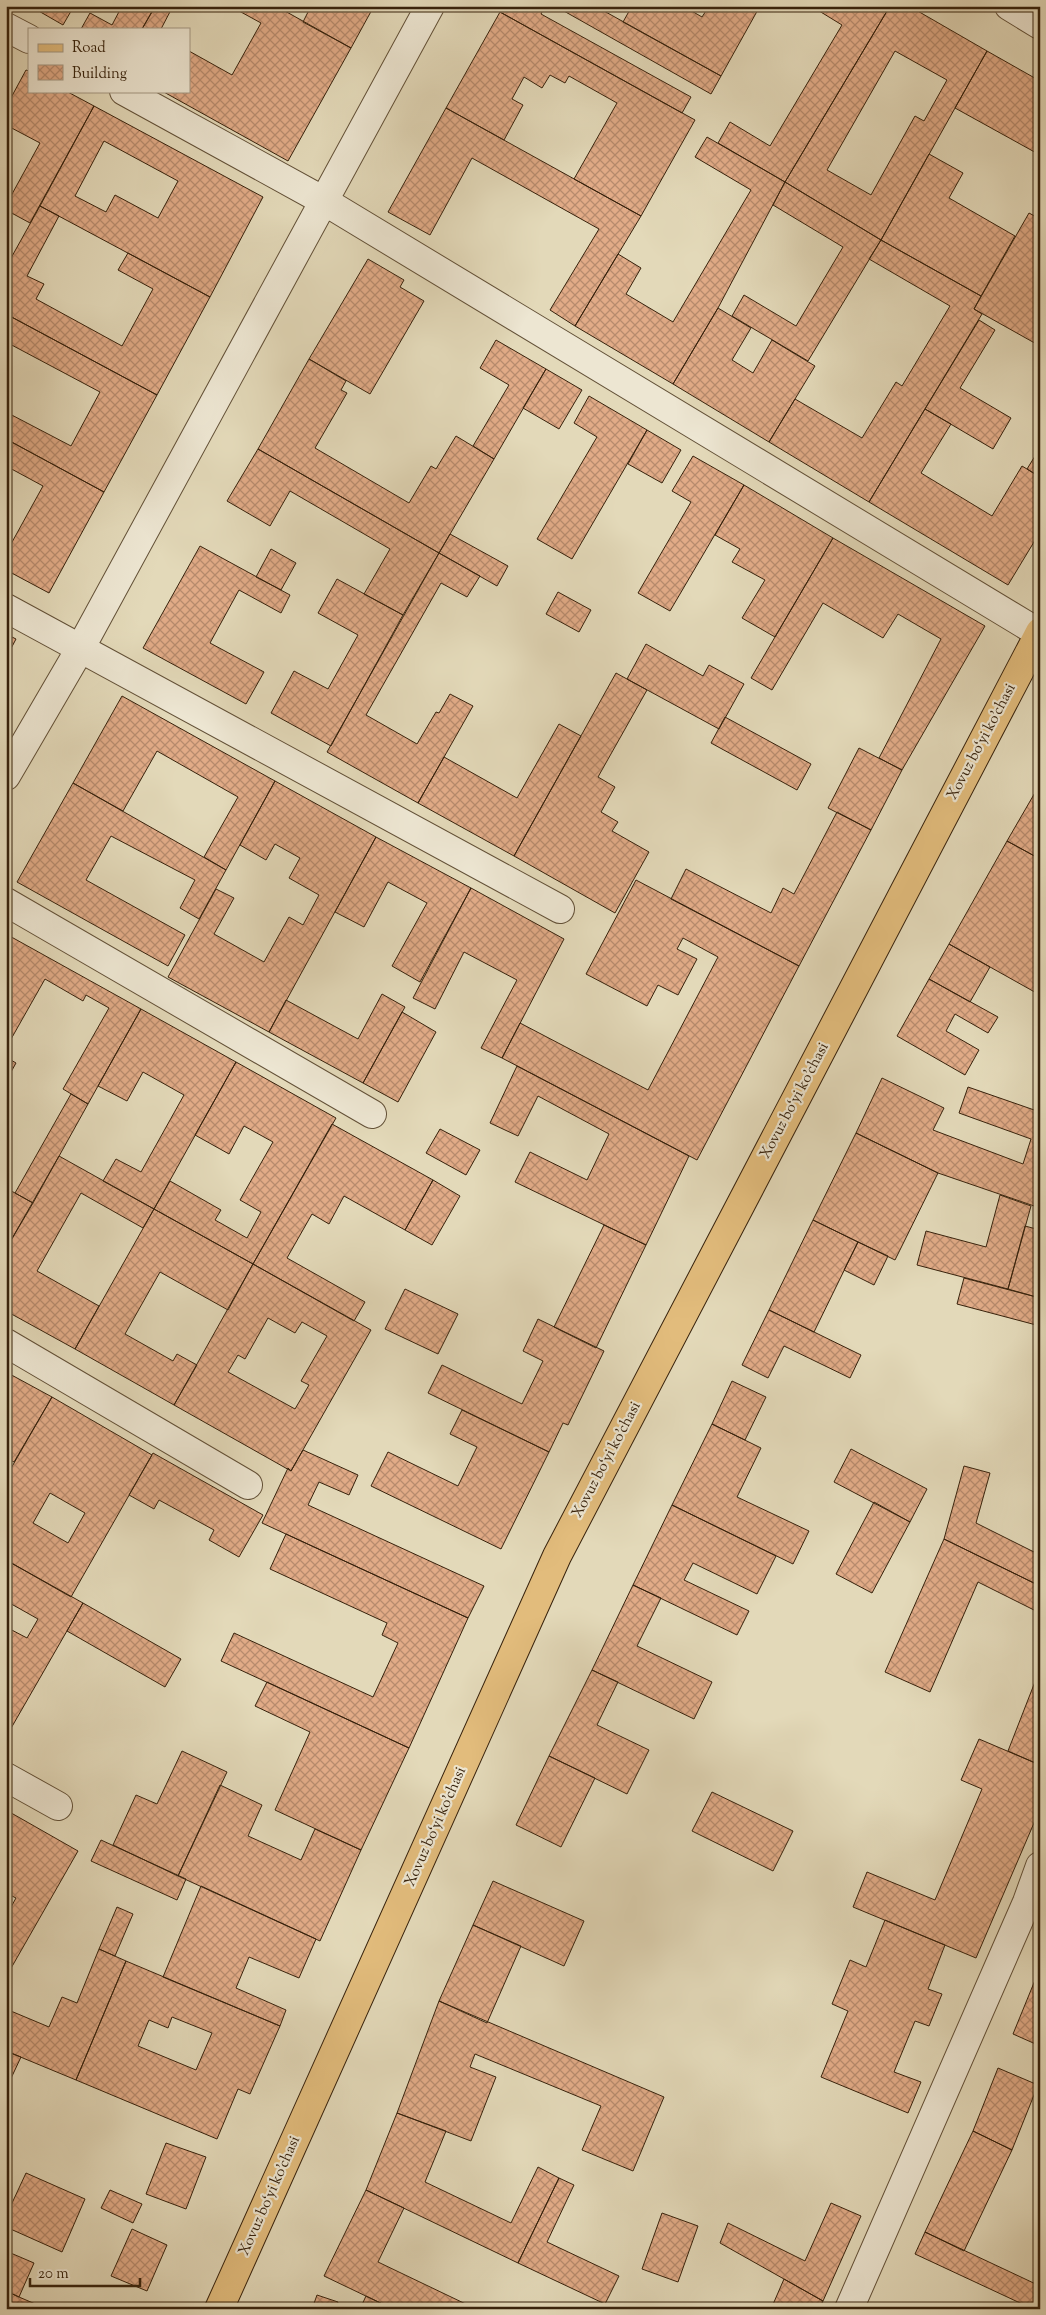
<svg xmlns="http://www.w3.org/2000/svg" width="1046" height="2315" viewBox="0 0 1046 2315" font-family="'Sorts Mill Goudy',serif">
  <defs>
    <pattern id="building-cross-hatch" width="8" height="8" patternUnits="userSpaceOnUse" patternTransform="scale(1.25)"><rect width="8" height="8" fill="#e1ab87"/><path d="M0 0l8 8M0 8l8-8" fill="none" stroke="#b78b6d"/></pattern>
  </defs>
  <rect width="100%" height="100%" fill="#e3d9b9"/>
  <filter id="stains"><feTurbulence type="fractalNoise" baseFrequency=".004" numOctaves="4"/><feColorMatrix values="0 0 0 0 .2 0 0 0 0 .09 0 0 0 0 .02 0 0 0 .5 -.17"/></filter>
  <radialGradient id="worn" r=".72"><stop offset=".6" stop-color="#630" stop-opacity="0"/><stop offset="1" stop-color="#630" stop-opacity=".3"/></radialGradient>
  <!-- building -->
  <path fill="url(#building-cross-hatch)" stroke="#37220c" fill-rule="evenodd" d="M30 6H74L63 25Z
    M122 6 155 7 142 29H81L90 13 112 25Z
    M173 6 161 29H142L155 6Z
    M230 6H276L351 48 288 161 162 91H189V51L232 75 261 23Z
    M311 6H374L351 48 303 22Z
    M503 6H545L541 14 691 97 682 113 500 12Z
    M555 6H595L721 76 711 94Z
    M632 6H683L702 17 709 6H760L721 76 623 22Z
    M811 6H890L785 182 718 143 730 122 770 146 842 25Z
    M890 6H909L987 51 881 240 785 182ZM895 51 947 80 924 121 915 116 871 195 827 170Z
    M500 12 695 120 641 216 574 179 617 103 569 76 565 83 550 75 542 88 524 77 512 99 523 105 504 140 446 108Z
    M987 51 1040 81V155L955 108Z
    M26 70 29 71V91H66L94 106 30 223 6 210V205L40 143 6 125V107Z
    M94 106 263 197 210 297 40 206ZM104 141 178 181 158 218 115 195 106 212 75 196Z
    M446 108 641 216 575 326 550 310 599 229 472 158 430 235 388 212Z
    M707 137 785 182 718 308 673 384 575 326 618 254 641 268 626 294 673 322 751 190 695 157Z
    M929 154 963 173 949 198 1015 236 981 296 881 240Z
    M785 182 881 240 808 361 732 316 744 295 796 326 843 247 773 205Z
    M40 206 59 216 27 276 44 284 36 299 122 346 153 289 118 270 128 253 210 297 157 395 6 314V267Z
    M1029 213 1040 219V285L1035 293 1040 295V346L974 309Z
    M881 240 981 296 974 309 982 314 869 502 769 442 795 399 862 438 896 382 902 386 950 306 869 259Z
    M368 259 404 280 400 287 424 301 370 394 309 359Z
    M718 308 751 328 732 360 753 373 772 340 815 366 769 442 673 384Z
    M6 314 157 395 104 492 6 439V412L71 446 100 392 6 342Z
    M979 320 995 330 960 388 1011 418 993 449 925 409Z
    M496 340 546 369 494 459 473 446 509 385 480 368Z
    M309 359 346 381 341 390 347 393 315 448 409 503 431 466 436 469 456 436 494 459 439 553 258 449Z
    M546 369 582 390 559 429 523 408Z
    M589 396 647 430 572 559 537 539 597 437 574 423Z
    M925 409 951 424 921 473 992 516 1022 466 1040 477V532L1008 585 869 502Z
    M647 430 681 450 662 483 628 464Z
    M6 439 104 492 49 593 6 570V553L43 486 6 466Z
    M1040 448V477L1027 469Z
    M258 449 439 553 403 615 364 594 390 549 290 491 270 526 227 501Z
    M693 456 744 485 670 611 638 593 691 502 672 491Z
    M744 485 833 538 775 637 742 618 765 580 732 562 740 549 715 535Z
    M450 534 508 566 497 586 439 553Z
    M833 538 985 626 902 770 879 758 941 639 898 614 883 638 823 603 772 690 751 678Z
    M200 546 290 595 281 613 239 590 210 643 264 672 246 704 143 648Z
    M271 549 296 563 281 590 256 577Z
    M439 553 480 576 467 597 441 583 366 715 417 744 436 712 439 713 450 694 473 706 418 803 327 752Z
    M337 579 403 615 331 746 271 713 294 671 328 689 358 635 318 613Z
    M558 592 591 610 579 632 546 614Z
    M6 634 16 639 6 658Z
    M646 644 703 676 709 665 744 684 719 729 627 679Z
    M616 673 647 690 598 777 615 787 601 812 618 822 612 831 649 852 615 913 514 856Z
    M122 696 275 781 226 870 204 857 238 797 157 751 123 811 73 783Z
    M725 717 811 764 797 790 711 743Z
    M559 724 581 736 514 856 418 803 444 757 517 798Z
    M859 748 902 770 871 830 828 808Z
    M275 781 376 837 269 1032 168 977 216 889 234 898 214 934 264 962 289 917 303 925 319 895 289 878 300 858 275 844 266 860 240 845Z
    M73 783 226 870 199 919 180 908 195 880 111 836 86 880 185 935 168 966 17 882Z
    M1040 784V859L1007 841Z
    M837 812 871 830 799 966 671 899 686 869 771 913 783 888 794 894Z
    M376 837 471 888 420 982 392 966 427 903 388 882 364 927 335 912Z
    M1007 841 1040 859V995L949 944Z
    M636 880 799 966 697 1160 502 1058 520 1023 648 1090 718 957 683 938 677 949 697 959 678 995 658 985 647 1006 586 974Z
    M471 888 564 939 502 1058 481 1048 517 980 464 952 435 1009 413 998Z
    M6 934 141 1009 88 1104 63 1089 109 1008 86 995 83 1001 45 979 6 1048Z
    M949 944 990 967 970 1002 929 979Z
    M929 979 998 1017 988 1033 955 1014 946 1031 979 1050 965 1075 897 1036Z
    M382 994 405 1007 363 1083 269 1032 286 1000 358 1039Z
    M141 1009 236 1062 154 1209 103 1181 116 1159 141 1172 184 1095 143 1072 127 1101 98 1086Z
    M402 1012 436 1032 398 1102 363 1083Z
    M6 1057 16 1063 6 1081Z
    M236 1062 336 1118 253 1264 154 1209 170 1181 221 1210 215 1220 247 1238 261 1212 240 1200 273 1142 244 1126 229 1154 195 1135Z
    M517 1066 689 1156 646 1245 515 1182 530 1152 587 1180 609 1134 538 1096 518 1136 490 1123Z
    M882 1078 944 1108 933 1130 1023 1164 1031 1139 959 1113 968 1087 1040 1112V1208L938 1173 856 1133Z
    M71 1094 88 1104 33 1203 15 1193Z
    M332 1124 433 1180 405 1230 344 1196 329 1224 312 1214 287 1258 365 1302 354 1321 253 1264Z
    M440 1129 480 1150 466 1175 426 1153Z
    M856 1133 938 1173 895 1260 813 1220Z
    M59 1156 154 1209 143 1228 81 1193 37 1271 99 1306 75 1349 6 1311V1249Z
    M433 1180 460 1196 432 1245 405 1230Z
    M6 1188 33 1203 6 1249V1219L9 1214 6 1213Z
    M1000 1195 1031 1206 1008 1289 917 1265 926 1231 986 1247Z
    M154 1209 253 1264 228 1310 160 1272 125 1334 173 1361 177 1354 197 1365 174 1405 75 1349Z
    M813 1220 858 1242 814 1332 769 1310Z
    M604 1225 646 1245 596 1348 554 1327Z
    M1025 1226 1040 1230V1298L1008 1289Z
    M858 1242 888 1256 874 1285 844 1270Z
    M253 1264 371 1330 291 1471 174 1405ZM268 1318 295 1333 302 1322 327 1336 301 1381 309 1385 295 1409 228 1372 238 1355 245 1359Z
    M964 1278 1040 1298V1326L957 1304Z
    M405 1289 458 1314 438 1354 385 1329Z
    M769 1310 861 1355 850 1378 784 1346 768 1378 742 1365Z
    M538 1319 604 1351 568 1425 563 1423 549 1452 428 1393 442 1365 522 1404 543 1361 523 1351Z
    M6 1372 52 1397 14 1462 6 1458Z
    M732 1381 766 1397 745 1440 712 1424Z
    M52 1397 152 1455 71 1597 6 1560V1477ZM50 1493 85 1513 68 1543 33 1523Z
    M462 1410 549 1452 501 1549 371 1486 388 1452 458 1486 477 1447 450 1434Z
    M712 1424 761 1448 737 1497 809 1531 793 1564 672 1505Z
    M851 1449 927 1489 910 1522 834 1482Z
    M303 1450 358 1475 349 1495 319 1482 308 1505 484 1586 468 1618 262 1523 288 1468 291 1471Z
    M153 1453 263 1515 239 1557 209 1540 214 1530 159 1500 154 1509 129 1495Z
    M964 1466 990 1473 976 1523 1040 1555V1586L944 1539Z
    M874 1502 910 1522 872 1593 836 1574Z
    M672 1505 776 1556 757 1594 693 1563 684 1580 749 1611 737 1635 633 1585Z
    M286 1534 468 1618 409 1748 221 1661 234 1633 373 1697 398 1643 382 1635 387 1623 270 1569Z
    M944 1539 1040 1586V1613L978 1582 930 1692 885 1672Z
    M6 1560 83 1603 6 1737V1627L27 1638 38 1619 6 1601Z
    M633 1585 661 1598 637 1646 712 1682 694 1719 592 1670Z
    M83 1603 181 1659 165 1687 67 1631Z
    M1040 1669V1765L1008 1751Z
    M592 1670 618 1682 597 1725 649 1750 627 1794 549 1756Z
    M267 1682 409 1748 361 1850 275 1810 310 1732 255 1706Z
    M979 1739 1040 1765V1809L976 1958 853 1907 867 1872 935 1900 982 1789 961 1780Z
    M182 1751 227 1772 178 1876 113 1845 136 1795 157 1804Z
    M549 1756 595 1778 561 1847 516 1825Z
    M220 1785 262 1805 248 1836 301 1860 315 1829 361 1850 320 1941 178 1876Z
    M712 1792 793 1831 773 1871 692 1831Z
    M6 1810 78 1851 6 1977V1916L16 1898 6 1893Z
    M101 1840 186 1879 177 1900 91 1861Z
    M493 1881 584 1921 564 1966 473 1925Z
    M201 1886 316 1939 299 1978 249 1957 236 1988 286 2010 280 2026 163 1977Z
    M117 1907 133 1914 115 1956 99 1949Z
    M885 1920 945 1945 928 1989 942 1994 929 2026 915 2021 894 2072 921 2082 908 2113 821 2077 848 2011 832 2004 850 1960 866 1967Z
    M473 1925 521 1946 487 2023 439 2001Z
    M99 1949 126 1961 76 2080 6 2051V2009L49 2027 62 1997 77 2003Z
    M126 1961 280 2026 250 2094 238 2089 217 2139 76 2080ZM172 2017 212 2033 196 2070 138 2046 149 2020 168 2028Z
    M1040 1968V2046L1013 2034Z
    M439 2001 664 2097 633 2171 582 2150 601 2106 475 2054 470 2067 496 2077 471 2141 397 2113Z
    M6 2051 21 2057 6 2089Z
    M998 2068 1038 2085 1012 2150 973 2131Z
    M397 2113 446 2131 425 2182 511 2223 538 2167 559 2178 518 2263 366 2190Z
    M973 2131 1012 2150 964 2251 925 2232Z
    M166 2143 206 2157 186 2209 146 2194Z
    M26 2173 85 2199 62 2252 6 2227V2216Z
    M559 2178 574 2185 547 2242 619 2276 605 2304 518 2263Z
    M110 2190 142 2204 133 2223 101 2208Z
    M366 2190 404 2208 378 2262 472 2307 471 2309H393L324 2276Z
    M831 2203 861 2216 823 2301 720 2243 728 2223 805 2261Z
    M662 2213 698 2226 678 2282 642 2269Z
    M132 2229 167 2245 147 2291 111 2276Z
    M925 2232 1040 2286V2309H1033L915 2254Z
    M6 2251 34 2263 19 2297 6 2291Z
    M784 2279 823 2301 819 2309H771Z
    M6 2291 19 2297 47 2309H6Z
    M317 2295 338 2302 336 2309H312Z
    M366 2296 393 2309H360Z"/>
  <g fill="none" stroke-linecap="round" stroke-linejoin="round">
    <defs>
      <path id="minor" d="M1009 6 1040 25
        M6 27 29 39
        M124 91 324 201 1039 633
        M6 608 560 909
        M6 776 80 649 430 6
        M6 902 372 1114
        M6 1343 248 1485
        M6 1777 58 1806
        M849 2309 1027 1902 1040 1866"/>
      <path id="major" d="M219 2309 557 1556 1040 632"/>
    </defs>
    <!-- minor casing -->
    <use href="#minor" stroke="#625037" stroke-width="30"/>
    <!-- major casing -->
    <use href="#major" stroke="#37220c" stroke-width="30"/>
    <!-- minor -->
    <use href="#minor" stroke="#ede6d2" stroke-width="28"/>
    <!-- major -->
    <use href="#major" stroke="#e2bc7c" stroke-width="28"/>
  </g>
  <g text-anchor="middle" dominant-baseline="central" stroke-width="4.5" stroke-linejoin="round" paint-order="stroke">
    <!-- street labels -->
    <g font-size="15" fill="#37220c" stroke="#ede6d2">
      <text transform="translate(982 742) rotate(-62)">Xovuz bo‘yi ko'chasi</text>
      <text transform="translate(795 1101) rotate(-62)">Xovuz bo‘yi ko'chasi</text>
      <text transform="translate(607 1460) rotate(-62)">Xovuz bo‘yi ko'chasi</text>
      <text transform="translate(436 1827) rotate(-66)">Xovuz bo‘yi ko'chasi</text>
      <text transform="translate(270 2196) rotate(-66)">Xovuz bo‘yi ko'chasi</text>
    </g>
  </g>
  <!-- margin -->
  <rect width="1046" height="2315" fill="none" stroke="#e3d9b9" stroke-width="25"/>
  <rect x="8" y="8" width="1031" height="2300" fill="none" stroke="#37220c" stroke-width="2.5"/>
  <rect x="12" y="12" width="1021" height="2290" fill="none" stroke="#37220c"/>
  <!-- legend -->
  <rect x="28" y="28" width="162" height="65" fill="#ede6d2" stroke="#a49883"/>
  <rect x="38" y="44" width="25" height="8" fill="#e2bc7c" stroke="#a49883"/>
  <text x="72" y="52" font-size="15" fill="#37220c">Road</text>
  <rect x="38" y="65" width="25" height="15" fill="url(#building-cross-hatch)" stroke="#a49883"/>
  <text x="72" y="78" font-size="15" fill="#37220c">Building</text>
  <!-- scale -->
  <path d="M30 2278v8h110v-8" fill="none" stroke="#37220c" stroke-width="2.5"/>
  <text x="38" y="2278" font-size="15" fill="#37220c" stroke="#ede6d2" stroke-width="4" paint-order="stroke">20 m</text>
  <rect width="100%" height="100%" filter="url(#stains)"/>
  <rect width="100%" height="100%" fill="url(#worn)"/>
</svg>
